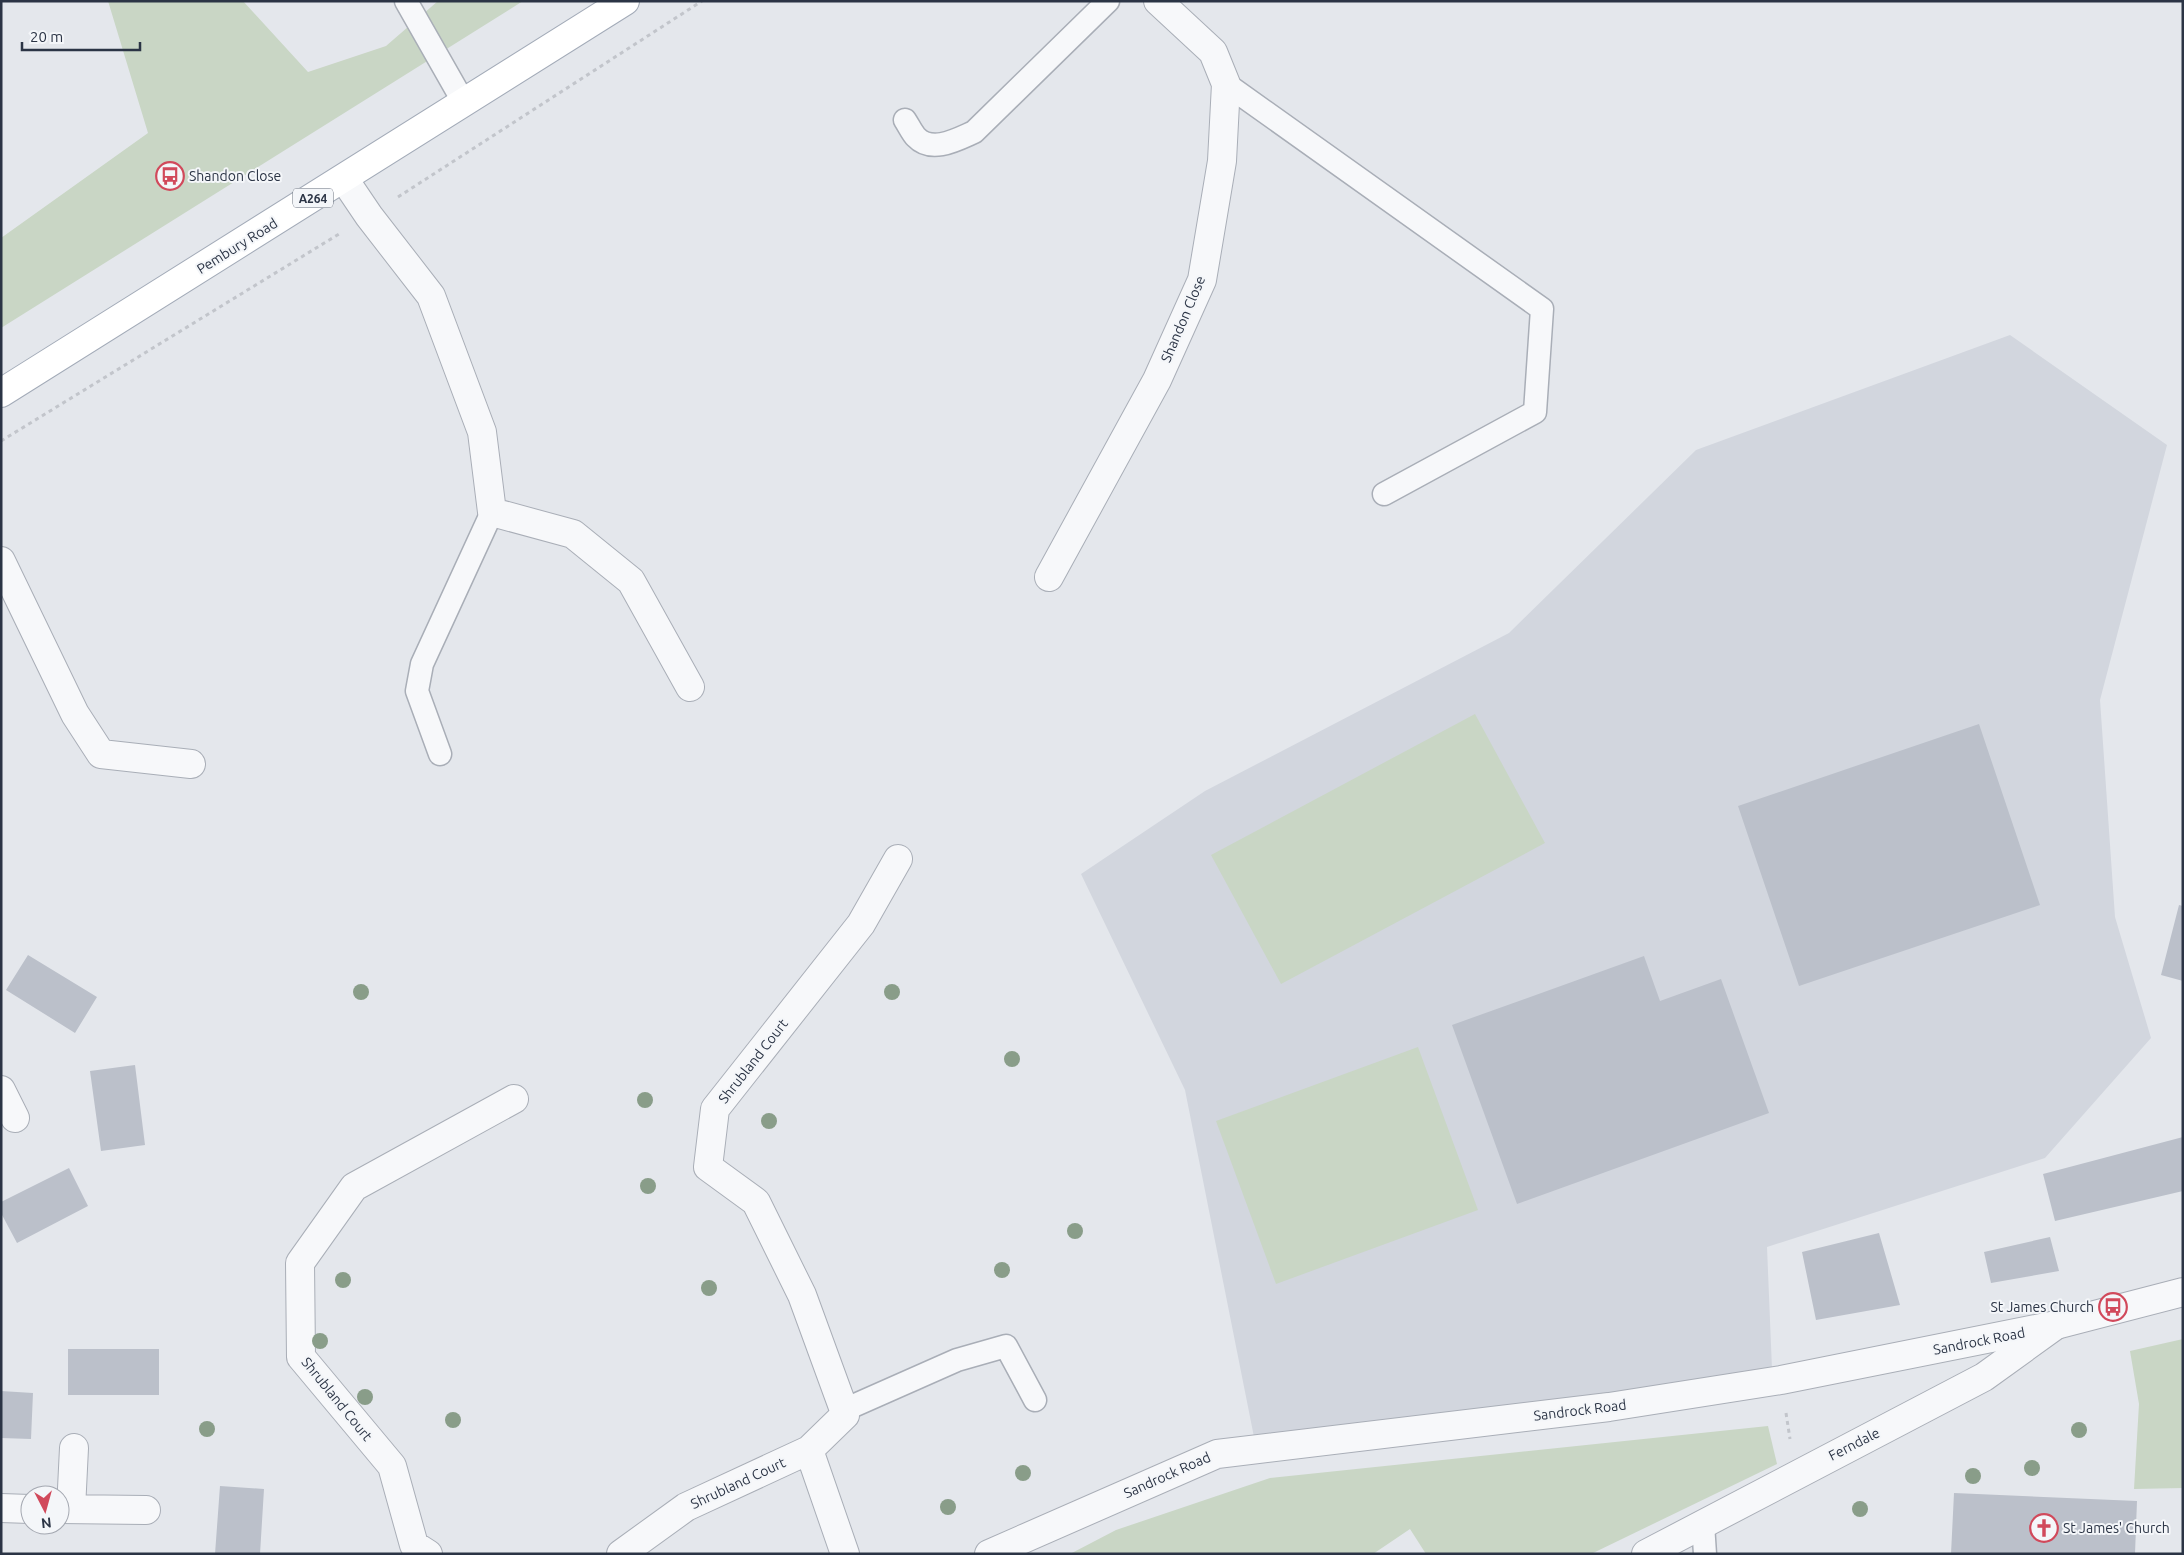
<svg xmlns="http://www.w3.org/2000/svg" width="2184" height="1555" viewBox="0 0 2184 1555" font-family="Ubuntu,sans-serif">
  <rect width="100%" height="100%" fill="#e4e7ec"/>
  <!-- built -->
  <path fill="#d2d6de" d="M2010 335 2167 445 2100 700 2115 917 2151 1038 2045 1158 1767 1247 1772 1369 1520 1410 1255 1442 1185 1090 1081 874 1205 791 1509 633 1696 450Z"/>
  <!-- green -->
  <path fill="#c9d6c5" d="M108 1H243L308 72 386 46 438 1H523L1 328V238L148 133Z
    M1475 714 1545 843 1281 984 1211 855Z
    M1418 1047 1478 1210 1276 1284 1216 1121Z
    M2183 1339V1488L2134 1489 2139 1404 2130 1351Z
    M1768 1426 1777 1464 1591 1554H1426L1410 1529 1373 1554H1070L1116 1530 1270 1478Z"/>
  <!-- building -->
  <path fill="#bbc0ca" d="M1979 724 2040 905 1799 986 1738 806Z
    M2179 905 2183 906V981L2161 975Z
    M28 955 97 997 75 1033 6 990Z
    M1644 956 1660 1001 1721 979 1769 1113 1517 1204 1452 1025Z
    M135 1065 145 1145 101 1151 90 1071Z
    M2183 1137V1191L2055 1221 2043 1174Z
    M69 1168 88 1206 17 1243 1 1213V1202Z
    M1879 1233 1900 1305 1816 1320 1802 1252Z
    M2050 1237 2059 1271 1991 1283 1984 1252Z
    M68 1349H159V1395H68Z
    M1 1391 33 1393 31 1439 1 1438Z
    M220 1486 264 1489 260 1554H215Z
    M1954 1493 2137 1501 2135 1554H1951Z"/>
  <g fill="none" stroke-linecap="round" stroke-linejoin="round">
    <defs>
      <path id="service" d="M406 1 464 103
        M1226 84 1542 309 1535 412 1384 494
        M905 120C909 126 912 133 916 137 932 154 958 139 974 132L1108 1
        M440 754 417 691 422 664 492 512
        M844 1410 957 1360 1006 1346 1035 1400
        M1703 1524 1705 1554"/>
      <path id="minor" d="M344 179 369 216 431 296 482 432 492 512 573 534 631 581 690 687
        M1 561 75 714 101 754 191 764
        M1049 577 1157 380 1202 280 1222 161 1226 84 1213 52 1158 1
        M1 1090 15 1118
        M1 1508 30 1509
        M60 1509 146 1510
        M71 1509 74 1448
        M428 1554 414 1545 392 1466 301 1357 300 1263 354 1187 514 1099
        M621 1554 686 1507 809 1450
        M845 1554 809 1450 845 1415 844 1410 802 1295 756 1202 708 1167 715 1109 861 924 898 859
        M1646 1554 1984 1377 2056 1325"/>
      <path id="tertiary" d="M989 1554 1217 1454 1609 1407 1781 1380 2056 1325 2183 1292"/>
      <path id="primary" d="M1 393 625 1"/>
    </defs>
    <!-- service casing -->
    <use href="#service" stroke="#a9aeb7" stroke-width="25"/>
    <!-- minor casing -->
    <use href="#minor" stroke="#a9aeb7" stroke-width="30"/>
    <!-- tertiary casing -->
    <use href="#tertiary" stroke="#a9aeb7" stroke-width="30"/>
    <!-- primary casing -->
    <use href="#primary" stroke="#a3abb8" stroke-width="30"/>
    <!-- path -->
    <path stroke="#c2c5cb" stroke-width="3" stroke-dasharray="4 4" stroke-linecap="butt" d="M398 197 702 1
      M1 441 339 234
      M1786 1413 1790 1439"/>
    <!-- service -->
    <use href="#service" stroke="#f7f8fa" stroke-width="22"/>
    <!-- minor -->
    <use href="#minor" stroke="#f7f8fa" stroke-width="28"/>
    <!-- tertiary -->
    <use href="#tertiary" stroke="#f7f8fa" stroke-width="28"/>
    <!-- primary -->
    <use href="#primary" stroke="#fff" stroke-width="28"/>
  </g>
  <!-- trees -->
  <g fill="#899d89">
    <circle cx="361" cy="992" r="8"/>
    <circle cx="892" cy="992" r="8"/>
    <circle cx="1012" cy="1059" r="8"/>
    <circle cx="645" cy="1100" r="8"/>
    <circle cx="769" cy="1121" r="8"/>
    <circle cx="648" cy="1186" r="8"/>
    <circle cx="1075" cy="1231" r="8"/>
    <circle cx="1002" cy="1270" r="8"/>
    <circle cx="343" cy="1280" r="8"/>
    <circle cx="709" cy="1288" r="8"/>
    <circle cx="320" cy="1341" r="8"/>
    <circle cx="365" cy="1397" r="8"/>
    <circle cx="453" cy="1420" r="8"/>
    <circle cx="207" cy="1429" r="8"/>
    <circle cx="2079" cy="1430" r="8"/>
    <circle cx="2032" cy="1468" r="8"/>
    <circle cx="1023" cy="1473" r="8"/>
    <circle cx="1973" cy="1476" r="8"/>
    <circle cx="948" cy="1507" r="8"/>
    <circle cx="1860" cy="1509" r="8"/>
  </g>
  <!-- icons -->
  <defs>
    <symbol id="bus-ring" viewBox="-11 -11 22 22"><circle r="9.5" fill="#f4f6f9" stroke="#d1495b" stroke-width="1.5"/><path d="M-5-6H5V4H4V6H2V4H-2V6H-4V4H-5ZM-3.5-4V0h7V-4ZM-3.5 1.2v1.5H-2V1.2ZM2 1.2v1.5H3.5V1.2Z" fill="#d1495b"/></symbol>
    <symbol id="church-ring" viewBox="-11 -11 22 22"><circle r="9.5" fill="#f4f6f9" stroke="#d1495b" stroke-width="1.5"/><path d="M-1.2-6h2.4v3.5h3.3v2.4h-3.3V6h-2.4V-.1h-3.3v-2.4h3.3Z" fill="#d1495b"/></symbol>
  </defs>
  <g fill-rule="evenodd">
    <use href="#bus-ring" x="154" y="160" width="32" height="32"/>
    <use href="#bus-ring" x="2097" y="1291" width="32" height="32"/>
    <use href="#church-ring" x="2028" y="1512" width="32" height="32"/>
  </g>
  <g text-anchor="middle" dominant-baseline="central" stroke-width="4" stroke-linejoin="round" paint-order="stroke">
    <!-- shield labels -->
    <rect fill="#f4f6f9" stroke="#676e7b" stroke-width="1" x="293" y="188.5" width="40" height="19" rx="4"/>
    <g font-size="12" font-weight="bold" fill="#2b3445">
      <text x="313" y="198">A264</text>
    </g>
    <!-- poi labels -->
    <g font-size="14" fill="#2b3445" stroke="#f4f6f9" text-anchor="start">
      <text x="189" y="176">Shandon Close</text>
      <text x="2094" y="1307" text-anchor="end">St James Church</text>
      <text x="2063" y="1528">St James' Church</text>
    </g>
    <!-- street labels -->
    <g font-size="14" fill="#2b3445" stroke="#f4f6f9">
      <text transform="translate(237 246) rotate(-32)">Pembury Road</text>
      <text transform="translate(1183 319) rotate(-67)">Shandon Close</text>
      <text transform="translate(753 1061) rotate(-52)">Shrubland Court</text>
      <text transform="translate(1979 1341) rotate(-11)">Sandrock Road</text>
      <text transform="translate(337 1399) rotate(51)">Shrubland Court</text>
      <text transform="translate(1580 1410) rotate(-7)">Sandrock Road</text>
      <text transform="translate(1854 1444) rotate(-27)">Ferndale</text>
      <text transform="translate(1167 1475) rotate(-24)">Sandrock Road</text>
      <text transform="translate(738 1483) rotate(-25)">Shrubland Court</text>
    </g>
  </g>
  <!-- border -->
  <rect width="2184" height="1555" fill="none" stroke="#2b3445" stroke-width="5"/>
  <!-- north arrow -->
  <g transform="translate(45 1510) rotate(174)"><circle r="24" fill="#f4f6f9" stroke="#a4a8b1"/>
  <path d="M0-4L9 19L0 12L-9 19Z" fill="#d1495b"/>
  <text y="-8" font-size="14" font-weight="bold" text-anchor="middle" fill="#2b3445">N</text>
  </g>
  <!-- scale -->
  <path d="M22 42v8h118v-8" fill="none" stroke="#2b3445" stroke-width="2.5"/>
  <text x="30" y="42" font-size="15" fill="#2b3445" stroke="#f4f6f9" stroke-width="4" paint-order="stroke">20 m</text>
</svg>
